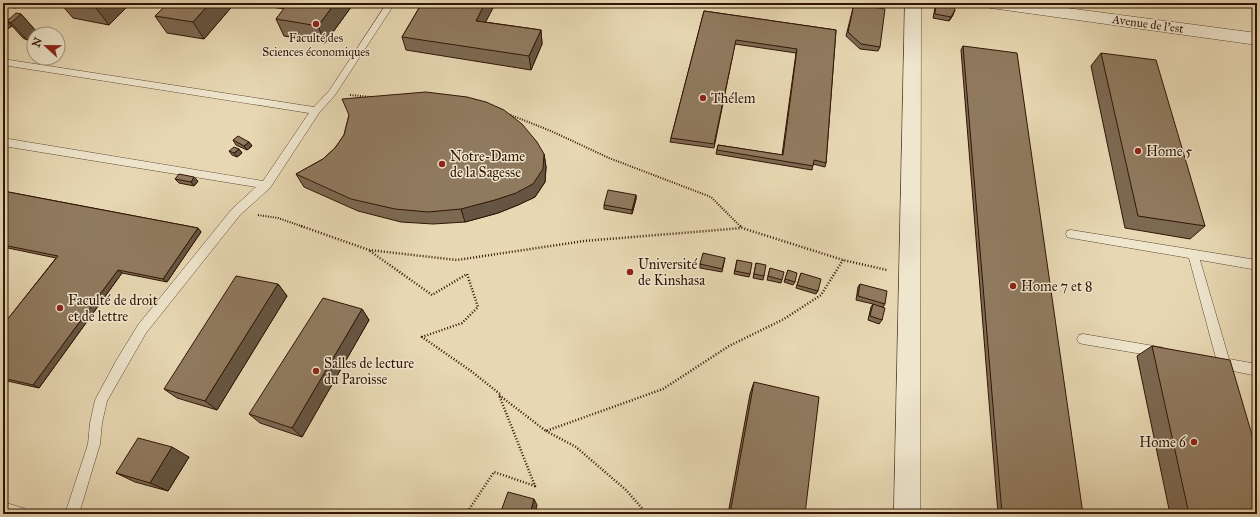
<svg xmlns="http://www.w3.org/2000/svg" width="1260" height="517" viewBox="0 0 1260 517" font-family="'IM FELL Great Primer',serif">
  <rect width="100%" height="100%" fill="#e7d8b3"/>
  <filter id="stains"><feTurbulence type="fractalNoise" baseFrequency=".005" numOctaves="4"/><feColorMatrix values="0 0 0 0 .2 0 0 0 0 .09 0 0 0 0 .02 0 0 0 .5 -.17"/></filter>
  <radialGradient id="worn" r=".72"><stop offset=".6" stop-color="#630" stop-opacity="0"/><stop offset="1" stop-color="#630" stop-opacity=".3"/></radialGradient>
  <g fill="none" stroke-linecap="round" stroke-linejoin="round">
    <defs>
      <path id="service" d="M387 3H395L335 95 319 113 270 188 240 215 146 333 107 401 102 423 100 444 79 514H65L88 444 90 423 95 400 116 361 138 325 232 209 256 187 3 146V138L263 181 309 113 3 65V59L314 107 329 91Z
        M1071 230 1257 260V270L1200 260 1229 359 1257 364V376L1214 367 1212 363 1214 359 1216 358 1189 258 1071 238 1067 237 1066 234 1067 231Z
        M1083 334 1160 347 1164 348 1166 352 1164 356 1160 357 1083 344 1079 343 1077 339 1079 335Z
        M3 502 26 509 28 514H3Z"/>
      <path id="minor" d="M905 3H921L920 514H894Z
        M983 3H1029L1257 33V45L991 8 985 7Z"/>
    </defs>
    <!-- service casing -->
    <use href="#service" stroke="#5e4530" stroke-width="1"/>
    <!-- minor casing -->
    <use href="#minor" stroke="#5e4530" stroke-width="1"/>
    <!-- path-far1 -->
    <path stroke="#311405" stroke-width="2" stroke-dasharray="1 1.5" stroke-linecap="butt" d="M350 95 371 97
      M508 114 551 131 609 158 711 197 741 227
      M258 215 278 218 304 227"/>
    <!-- path -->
    <path stroke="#311405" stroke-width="2.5" stroke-dasharray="1 2" stroke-linecap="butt" d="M301 226 369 250 457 260 584 241 742 228 843 260 887 270
      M740 226 742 228
      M370 251 432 295 467 274 478 307 462 323 422 337 471 371 500 394
      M546 431 576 447 626 490 647 514
      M466 514 494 472 535 486 499 395 546 431 663 389 729 346 784 319 821 295 843 260"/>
    <!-- service -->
    <use href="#service" fill="#efe6ce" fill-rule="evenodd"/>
    <!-- minor -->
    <use href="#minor" fill="#efe6ce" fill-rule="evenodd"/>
  </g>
  <!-- wall -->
  <path fill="#7c6952" stroke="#311405" d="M3 3H22L16 8 3 6Z
    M60 3H131L109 25 73 18Z
    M235 3 204 39 167 33 155 16Z
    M247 3H354L325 43 284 36 276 19 284 9Z
    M422 3H494L495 4 485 22 541 30 542 44 531 70 406 50 402 37Z
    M936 3 953 15 949 21 933 18Z
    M854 4 880 47 878 51 860 49 846 36Z
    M704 11 836 30 826 163 825 167 813 164 812 170 716 154 718 145 782 155 796 53 735 44 714 148 670 142 671 138Z
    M3 13 9 20 21 14 36 31 27 40 23 38 12 26 3 32Z
    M963 46 1083 514H998L961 50Z
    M1101 53 1205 226 1190 239 1125 228 1091 66Z
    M349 115 544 154 546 167 545 182 535 197 518 205 498 213 465 222 433 224 401 222 358 211 304 187 296 174 323 159 335 148 344 135Z
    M233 140 249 142 252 146 247 150 236 145Z
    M239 149 242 153 237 157 232 155 229 151Z
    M175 179 198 181 194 186 179 183Z
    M3 191 198 228 201 232 167 282 122 273 39 388 3 380V325L56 258 3 247Z
    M636 195V199L632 214 604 209V205Z
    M725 258 722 272 700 268V264Z
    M737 260 750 274 749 277 734 274Z
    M756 263 764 276 763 280 753 278Z
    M770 268 782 280 781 283 767 280Z
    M788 270 795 282 793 285 784 282Z
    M801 273 818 291 816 294 796 288Z
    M278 284 287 296 217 410 177 398 164 389Z
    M860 284 885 304 883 307 882 320 879 324 868 320 871 307 873 304 856 300 858 287Z
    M362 309 369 320 302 437 260 423 249 414Z
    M1152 346 1257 514H1170L1137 356Z
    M754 382 805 514H728L750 394Z
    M189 457 168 491 135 482 116 473Z"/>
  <!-- shaded-wall -->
  <path fill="#655542" stroke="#311405" d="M11 3H22L16 8Z
    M101 3H131L109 25 96 8Z
    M210 3H235L204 39 193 22Z
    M335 3H354L325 43 318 26Z
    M485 3H494L495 4 479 35 476 21Z
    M955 10 953 15 949 21 951 17Z
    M3 13 11 23 21 14 36 31 27 40 11 23 7 21 12 26 3 32Z
    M48 29 52 34H42Z
    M541 30 542 44 531 70 529 56Z
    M3 71 7 75 3 80Z
    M249 142 252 146 247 150 244 146Z
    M239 149 242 153 237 157 234 153Z
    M544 154 546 167 545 182 535 197 518 205 498 213 465 222 461 209Z
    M194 177 198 181 194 186 191 182Z
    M636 195V199L632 214V210Z
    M198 228 201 232 167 282 163 279Z
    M118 270 122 273 39 388 33 385Z
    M278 284 287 296 217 410 205 401Z
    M362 309 369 320 302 437 292 428Z
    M172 447 189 457 168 491 150 483Z
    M534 499 537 505 535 514H530Z"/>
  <!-- building -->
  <path fill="#907a5f" stroke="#311405" d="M69 3H101L96 8Z
    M168 3H210L193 22 155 16Z
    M288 3H335L318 26 276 19Z
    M422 3H485L476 21 541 30 529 56 402 37Z
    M936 3H953L955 10 951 17 935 14Z
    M854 4 885 9 880 47 861 44 848 32Z
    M704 11 836 30 826 163 814 160 813 166 717 150 718 145 783 155 797 49 736 40 714 144 671 138Z
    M16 13 21 14 11 23 7 21Z
    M43 28 48 29 42 34H36Z
    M963 46 1017 53 1083 514H1002Z
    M1101 53 1156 60 1205 226 1138 216Z
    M426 92 467 97 486 102 504 110 522 124 537 142 544 154 543 169 533 184 516 193 495 200 461 209 428 212 395 209 351 199 296 174 323 159 335 148 344 135 349 115 342 99Z
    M238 136 249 142 244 146 233 140Z
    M234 147 239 149 234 153 229 151Z
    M179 174 194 177 191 182 175 179Z
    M608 190 636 195 632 210 604 205Z
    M3 191 198 228 163 279 118 270 33 385 3 378V325L58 256 3 245Z
    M703 253 725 258 722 269 700 264Z
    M737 260 752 263 750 274 735 271Z
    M756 263 766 265 764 276 754 274Z
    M770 268 784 272 782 280 768 276Z
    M788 270 797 273 795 282 785 279Z
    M801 273 821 279 818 291 797 285Z
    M236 276 278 284 205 401 164 389Z
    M860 284 887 291 885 304 858 296Z
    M323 298 362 309 292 428 249 414Z
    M873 304 885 308 882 320 870 316Z
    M1152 346 1230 360 1257 452V514H1189Z
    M754 382 819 397 805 514H730Z
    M138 438 172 447 150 483 116 473Z
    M508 492 534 499 530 514H500Z"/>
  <!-- markers -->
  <g fill="#8f2418" stroke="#efe6ce" stroke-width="1.5">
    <circle cx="316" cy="24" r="4"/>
    <circle cx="703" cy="98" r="4"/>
    <circle cx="1138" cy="151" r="4"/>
    <circle cx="442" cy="164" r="4"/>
    <circle cx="630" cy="272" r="4"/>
    <circle cx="1013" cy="286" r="4"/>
    <circle cx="60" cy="308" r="4"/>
    <circle cx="316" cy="371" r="4"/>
    <circle cx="1194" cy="442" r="4"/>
  </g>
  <g text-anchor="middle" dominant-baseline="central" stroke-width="3" stroke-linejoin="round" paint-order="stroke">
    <!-- far-street labels -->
    <g font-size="12" fill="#311405" stroke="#efe6ce">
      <text transform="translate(1148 24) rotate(8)">Avenue de l'est</text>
    </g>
    <!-- far-poi labels -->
    <g font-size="12" fill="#311405" stroke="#efe6ce">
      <text x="316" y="38">Faculté des<tspan x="316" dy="14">Sciences économiques</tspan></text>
    </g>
    <!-- poi labels -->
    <g font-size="14" fill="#311405" stroke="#efe6ce" text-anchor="start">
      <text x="711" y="98">Thélem</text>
      <text x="1146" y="151">Home 5</text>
      <text x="450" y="156">Notre-Dame<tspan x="450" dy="16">de la Sagesse</tspan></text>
      <text x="638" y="264">Université<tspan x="638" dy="16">de Kinshasa</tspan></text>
      <text x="1021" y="286">Home 7 et 8</text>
      <text x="68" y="300">Faculté de droit<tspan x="68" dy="16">et de lettre</tspan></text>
      <text x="324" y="363">Salles de lecture<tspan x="324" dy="16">du Paroisse</tspan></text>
      <text x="1186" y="442" text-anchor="end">Home 6</text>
    </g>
  </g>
  <!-- margin -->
  <rect width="1260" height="517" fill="none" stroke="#e7d8b3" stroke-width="16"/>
  <rect x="4" y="4" width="1252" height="509" fill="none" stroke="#311405" stroke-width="2"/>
  <rect x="8" y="8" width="1244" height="501" fill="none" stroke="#311405"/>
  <!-- north arrow -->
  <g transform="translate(46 46) rotate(292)"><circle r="19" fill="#efe6ce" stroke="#a3927e"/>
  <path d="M0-3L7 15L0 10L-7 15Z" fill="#8f2418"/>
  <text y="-6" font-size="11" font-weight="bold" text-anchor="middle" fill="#311405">N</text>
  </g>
  <rect width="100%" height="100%" filter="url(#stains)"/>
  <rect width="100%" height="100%" fill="url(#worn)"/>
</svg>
